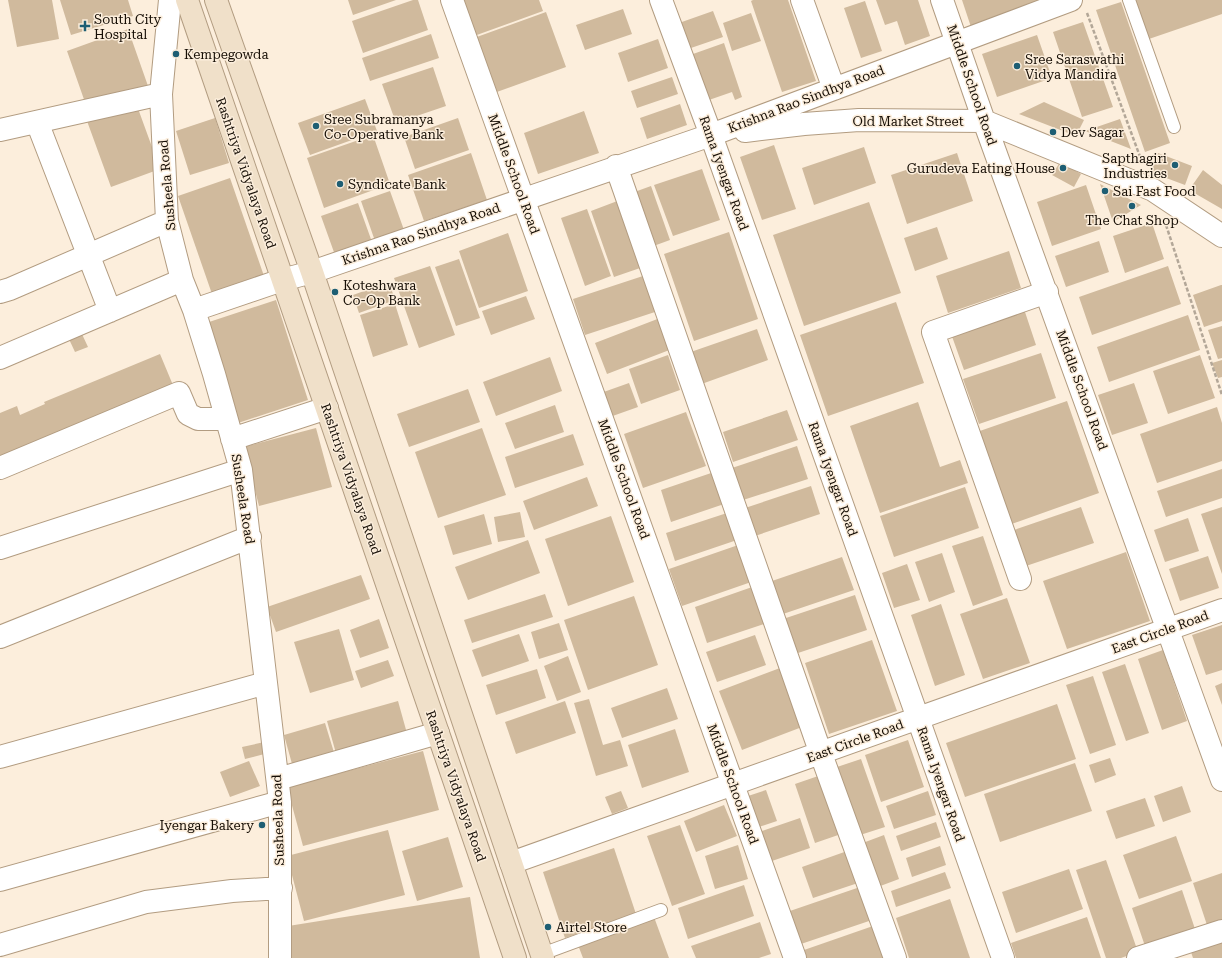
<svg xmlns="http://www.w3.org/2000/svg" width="1222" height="958" viewBox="0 0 1222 958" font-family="'Roboto Serif',serif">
  <rect width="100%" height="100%" fill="#fceedc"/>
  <!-- building -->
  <path fill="#d0ba9d" d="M8 0H52L59 39 17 47Z
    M60 0H128L133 16 71 35Z
    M348 0H396L353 15Z
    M413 0H418L428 30 363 53 352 21Z
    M461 0H539L543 11 474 36Z
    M753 0H788L816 81 782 92 751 1Z
    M876 0H918L930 36 905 45 897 21 885 25Z
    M962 0H1049L971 27Z
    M1132 0H1222V14L1146 40Z
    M865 1 882 51 861 58 844 8Z
    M1121 2 1170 143 1145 152 1096 10Z
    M623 9 632 34 585 50 576 25Z
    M713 11 723 37 688 49 679 23Z
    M546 12 566 67 494 93 474 38Z
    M751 13 761 41 732 51 723 23Z
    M1083 22 1113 107 1082 117 1053 32Z
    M128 29 148 86 87 108 67 51Z
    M431 34 439 58 370 81 362 58Z
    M1037 35 1052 78 997 97 982 54Z
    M658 39 668 68 628 82 618 53Z
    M724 43 742 97 735 100 732 92 709 100 693 54Z
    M433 67 446 106 396 123 382 84Z
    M672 77 678 94 637 108 631 91Z
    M365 99 377 131 310 155 298 123Z
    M1044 102 1084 120 1076 136 1019 114Z
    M136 103 160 169 111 187 87 121Z
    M680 104 687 125 647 139 640 118Z
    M584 111 599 153 538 174 524 133Z
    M215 118 229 163 190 175 176 131Z
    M458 118 469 150 415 169 404 137Z
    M1120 119 1131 149 1085 131Z
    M373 135 390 184 324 208 307 158Z
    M774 145 796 209 762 220 740 157Z
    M864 147 876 183 814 205 802 168Z
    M471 153 487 200 424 221 408 175Z
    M957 153 973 201 907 224 891 175Z
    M1158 153 1192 166 1185 185 1150 172Z
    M1060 162 1081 174 1074 187 1052 175Z
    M702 169 720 220 673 236 654 185Z
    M1203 170 1222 185V209L1189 190Z
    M230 178 264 276 212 294 178 196Z
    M1100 184 1141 205 1113 222Z
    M1086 185 1101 229 1052 246 1037 202Z
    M651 186 670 240 648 248 629 194Z
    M390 191 404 230 375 241 361 201Z
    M620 200 643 267 614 277 591 211Z
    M869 202 901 293 804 326 773 235Z
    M358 203 372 242 335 255 321 216Z
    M587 209 611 276 585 286 561 218Z
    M1152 223 1164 259 1125 273 1113 236Z
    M937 227 948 259 915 271 904 238Z
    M729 232 758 319 694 341 664 254Z
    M508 233 528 291 479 308 459 251Z
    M1099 241 1109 272 1066 287 1055 256Z
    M1009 251 1021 288 948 313 936 276Z
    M459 259 480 318 456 326 435 267Z
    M430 266 455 335 419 348 394 278Z
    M1168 266 1181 304 1092 335 1079 297Z
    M646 275 658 311 585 335 573 299Z
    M389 282 395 300 359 313 353 295Z
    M1221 285H1222V321L1204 327 1193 295Z
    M526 296 535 319 491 335 482 311Z
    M276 300 308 400 235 424 203 324Z
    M896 302 924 383 828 416 800 335Z
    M1022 303 1036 345 964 370 949 328Z
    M395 304 408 345 373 357 360 315Z
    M1188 315 1200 350 1109 382 1097 347Z
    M660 318 672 349 607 374 595 343Z
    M1222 326V358L1218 359 1208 330Z
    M757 329 768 360 696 386 685 354Z
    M81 332 88 347 75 352 68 337Z
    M1041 353 1056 398 979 424 963 379Z
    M160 354 175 390 0 461V413L17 406 20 415 45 404 44 402Z
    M668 355 680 390 641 404 629 369Z
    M1200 355 1215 398 1168 414 1153 371Z
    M550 357 562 391 496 416 483 382Z
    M1222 360V377L1218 378 1212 363Z
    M629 383 638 407 607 418 598 394Z
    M1134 383 1148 423 1112 435 1098 395Z
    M468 389 480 422 409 447 397 414Z
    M1067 401 1099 493 1006 526 974 433Z
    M918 402 940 467 960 460 968 483 880 513 850 426Z
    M555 405 564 432 515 449 505 423Z
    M1217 407 1222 423V461L1157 483 1140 434Z
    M787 410 798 440 733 462 723 432Z
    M686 412 706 466 643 488 624 434Z
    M316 428 332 487 259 506 244 447Z
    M482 428 506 495 438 518 415 452Z
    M573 434 584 465 515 488 505 457Z
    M797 446 808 479 740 501 729 469Z
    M1222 469V498L1166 517 1157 491Z
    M720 470 730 502 671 522 661 490Z
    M587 477 598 506 534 530 523 501Z
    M811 486 820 514 752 537 742 509Z
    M965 487 979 528 894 557 880 516Z
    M1081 507 1094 543 1026 566 1014 530Z
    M1222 507V574L1201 514Z
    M520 512 525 537 498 542 494 517Z
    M730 512 740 539 675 561 666 533Z
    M484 514 492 544 453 555 444 526Z
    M611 516 634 582 568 606 545 539Z
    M1188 518 1199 551 1165 562 1154 530Z
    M983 536 1003 595 973 606 952 546Z
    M528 540 540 573 468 600 455 567Z
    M744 543 757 580 682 606 669 569Z
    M1126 552 1150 621 1067 649 1043 581Z
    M942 553 955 592 929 602 915 562Z
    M1208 556 1219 588 1180 601 1169 569Z
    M842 557 854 590 783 614 772 581Z
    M907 564 920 600 894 608 882 573Z
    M361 575 370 599 276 632 267 607Z
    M755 586 767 623 707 643 695 607Z
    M545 594 553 617 472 643 464 620Z
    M855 595 867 630 792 655 780 620Z
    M634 596 658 665 588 690 564 620Z
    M1007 598 1030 663 983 679 960 614Z
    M941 604 965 675 935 686 911 615Z
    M379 619 389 648 360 658 350 630Z
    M559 623 568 650 539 659 531 632Z
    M1222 625V670L1206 675 1192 635Z
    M339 629 354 680 310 693 294 642Z
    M519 634 529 661 482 677 472 650Z
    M755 635 766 665 717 682 706 652Z
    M872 640 897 711 829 734 805 663Z
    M1163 650 1187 721 1162 730 1138 659Z
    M568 656 581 692 557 701 544 666Z
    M388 660 394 676 361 688 355 671Z
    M1125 664 1149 733 1126 741 1102 672Z
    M780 668 802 727 742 750 719 691Z
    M537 669 546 698 496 715 486 685Z
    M1093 676 1116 745 1090 754 1066 685Z
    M1222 683V705L1215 686Z
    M667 688 678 719 622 738 611 708Z
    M589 699 603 745 620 740 628 766 596 776 574 703Z
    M398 701 408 737 337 757 327 721Z
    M565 701 576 733 516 754 505 722Z
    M1057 704 1076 759 965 797 946 743Z
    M325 723 336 759 294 771 284 735Z
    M675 729 689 772 642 788 628 745Z
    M908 740 924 787 881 802 865 755Z
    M269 741 272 752 245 759 242 747Z
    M423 751 439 810 303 846 287 787Z
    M1110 758 1116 775 1095 783 1089 765Z
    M861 759 885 827 857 836 834 768Z
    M249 761 260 786 230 797 220 772Z
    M1075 763 1092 811 1000 842 984 794Z
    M824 774 844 833 815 843 795 784Z
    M1182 786 1191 812 1163 822 1154 796Z
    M766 790 777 821 756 828 745 797Z
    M621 791 628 808 612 814 605 797Z
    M928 791 936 815 894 829 886 806Z
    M1145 798 1155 826 1116 839 1106 811Z
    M724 805 737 836 696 852 684 821Z
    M800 818 810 848 769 862 759 832Z
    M936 822 941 837 901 851 896 836Z
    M680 825 705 894 672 906 647 836Z
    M388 830 405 895 304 921 287 856Z
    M884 835 899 879 875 888 860 844Z
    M1176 836 1192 881 1139 899 1123 855Z
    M448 837 463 887 417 901 402 851Z
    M738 845 748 879 715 889 705 856Z
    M940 846 946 865 912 877 906 858Z
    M614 848 636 914 565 938 543 872Z
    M850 850 861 882 813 898 802 867Z
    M1106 860 1138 952 1121 958H1106L1076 870Z
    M1069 869 1083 909 1016 933 1002 892Z
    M945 872 951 888 896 907 891 891Z
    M1222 873V923L1208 928 1193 883Z
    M744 885 754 916 688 939 678 908Z
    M860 887 872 920 798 945 787 912Z
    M1182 890 1196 932 1146 949 1132 908Z
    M470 897 480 958H287L282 927Z
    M950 899 970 958H909L896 918Z
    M654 917 669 958H583L578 945Z
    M1087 917 1101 958H1016L1011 943Z
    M760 922 771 954 759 958H696L691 946Z
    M873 926 884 958H807L804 950Z
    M1222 935V958H1193L1189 946Z"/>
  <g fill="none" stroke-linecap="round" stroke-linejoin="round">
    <defs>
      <path id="service" d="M1129 0 1174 127
        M542 954 661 910"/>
      <path id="minor" d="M170 0 161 94 167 221 182 280 194 310 214 374 241 470 280 802V958
        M452 0 795 958
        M661 0 711 135 1003 958
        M802 0 834 89
        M942 0 984 121 1222 780
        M37 122 110 311
        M0 130 161 94
        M745 131 804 124 859 120 984 121 1153 190 1222 236
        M616 166 821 754 895 958
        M0 292 10 289 167 221
        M194 310 282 280 312 272 711 135 1071 0
        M0 358 182 280
        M232 439 327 408
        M0 468 179 393 188 414 198 419H226
        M0 548 241 470
        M1020 579 933 332 1047 292
        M0 637 250 537
        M0 757 266 683
        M278 779 438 733
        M511 863 1222 610
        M0 880 280 802
        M0 945 146 902 232 891 281 888
        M1138 958 1222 931"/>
      <path id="secondary" d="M187 0 515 958
        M216 0 312 272 543 958"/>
    </defs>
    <!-- service casing -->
    <use href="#service" stroke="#b29c81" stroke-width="14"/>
    <!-- minor casing -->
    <use href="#minor" stroke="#b29c81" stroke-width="24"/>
    <!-- secondary casing -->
    <use href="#secondary" stroke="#b29c81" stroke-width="24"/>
    <!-- path -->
    <path stroke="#b3a798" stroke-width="2.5" stroke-dasharray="4 2" stroke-linecap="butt" d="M1087 13 1142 162
      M1166 225 1222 395"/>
    <!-- service -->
    <use href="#service" stroke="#fff" stroke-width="12"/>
    <!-- minor -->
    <use href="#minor" stroke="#fff" stroke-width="22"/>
    <!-- secondary -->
    <use href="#secondary" stroke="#f0e0c9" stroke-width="22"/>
  </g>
  <!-- markers -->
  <g fill="#1e5e73" stroke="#fceedc" stroke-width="1.5">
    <path d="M83 20h4v4h4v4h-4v4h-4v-4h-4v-4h4z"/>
    <circle cx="176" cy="54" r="4"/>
    <circle cx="1017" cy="66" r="4"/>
    <circle cx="316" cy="126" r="4"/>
    <circle cx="1053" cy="132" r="4"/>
    <circle cx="1175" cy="165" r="4"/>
    <circle cx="1063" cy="168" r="4"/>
    <circle cx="340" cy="184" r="4"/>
    <circle cx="1105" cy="191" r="4"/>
    <circle cx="1132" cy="206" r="4"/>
    <circle cx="335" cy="292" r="4"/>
    <circle cx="262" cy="825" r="4"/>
    <circle cx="548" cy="927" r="4"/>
  </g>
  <g text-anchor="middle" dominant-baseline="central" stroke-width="3" stroke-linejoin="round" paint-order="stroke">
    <!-- poi labels -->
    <g font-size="13" fill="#160e05" stroke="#fceedc" text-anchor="start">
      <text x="94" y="19">South City<tspan x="94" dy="15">Hospital</tspan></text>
      <text x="184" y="54">Kempegowda</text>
      <text x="1025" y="59">Sree Saraswathi<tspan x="1025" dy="15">Vidya Mandira</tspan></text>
      <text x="324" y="119">Sree Subramanya<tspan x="324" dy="15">Co-Operative Bank</tspan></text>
      <text x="1061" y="132">Dev Sagar</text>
      <text x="1167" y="158" text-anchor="end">Sapthagiri<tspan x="1167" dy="15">Industries</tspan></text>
      <text x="1055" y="168" text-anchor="end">Gurudeva Eating House</text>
      <text x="348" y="184">Syndicate Bank</text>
      <text x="1113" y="191">Sai Fast Food</text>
      <text x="1132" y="220" text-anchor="middle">The Chat Shop</text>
      <text x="343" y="285">Koteshwara<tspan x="343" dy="15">Co-Op Bank</tspan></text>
      <text x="254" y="825" text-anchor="end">Iyengar Bakery</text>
      <text x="556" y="927">Airtel Store</text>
    </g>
    <!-- street labels -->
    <g font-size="13" fill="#160e05" stroke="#fceedc">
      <text transform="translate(972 85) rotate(71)">Middle School Road</text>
      <text transform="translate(806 99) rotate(-21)">Krishna Rao Sindhya Road</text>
      <text x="908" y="121">Old Market Street</text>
      <text transform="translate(246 173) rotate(71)">Rashtriya Vidyalaya Road</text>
      <text transform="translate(724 173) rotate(70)">Rama Iyengar Road</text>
      <text transform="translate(514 174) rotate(70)">Middle School Road</text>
      <text transform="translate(167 185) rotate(-95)">Susheela Road</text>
      <text transform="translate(421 234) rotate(-19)">Krishna Rao Sindhya Road</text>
      <text transform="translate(1082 390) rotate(70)">Middle School Road</text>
      <text transform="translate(351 479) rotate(71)">Rashtriya Vidyalaya Road</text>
      <text transform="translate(624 479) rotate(70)">Middle School Road</text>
      <text transform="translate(833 479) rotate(70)">Rama Iyengar Road</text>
      <text transform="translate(243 499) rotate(81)">Susheela Road</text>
      <text transform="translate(1160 632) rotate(-20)">East Circle Road</text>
      <text transform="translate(855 741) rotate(-20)">East Circle Road</text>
      <text transform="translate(733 784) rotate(70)">Middle School Road</text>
      <text transform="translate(941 784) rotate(71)">Rama Iyengar Road</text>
      <text transform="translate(456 786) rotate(71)">Rashtriya Vidyalaya Road</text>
      <text transform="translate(278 820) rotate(-92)">Susheela Road</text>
    </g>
  </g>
</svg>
